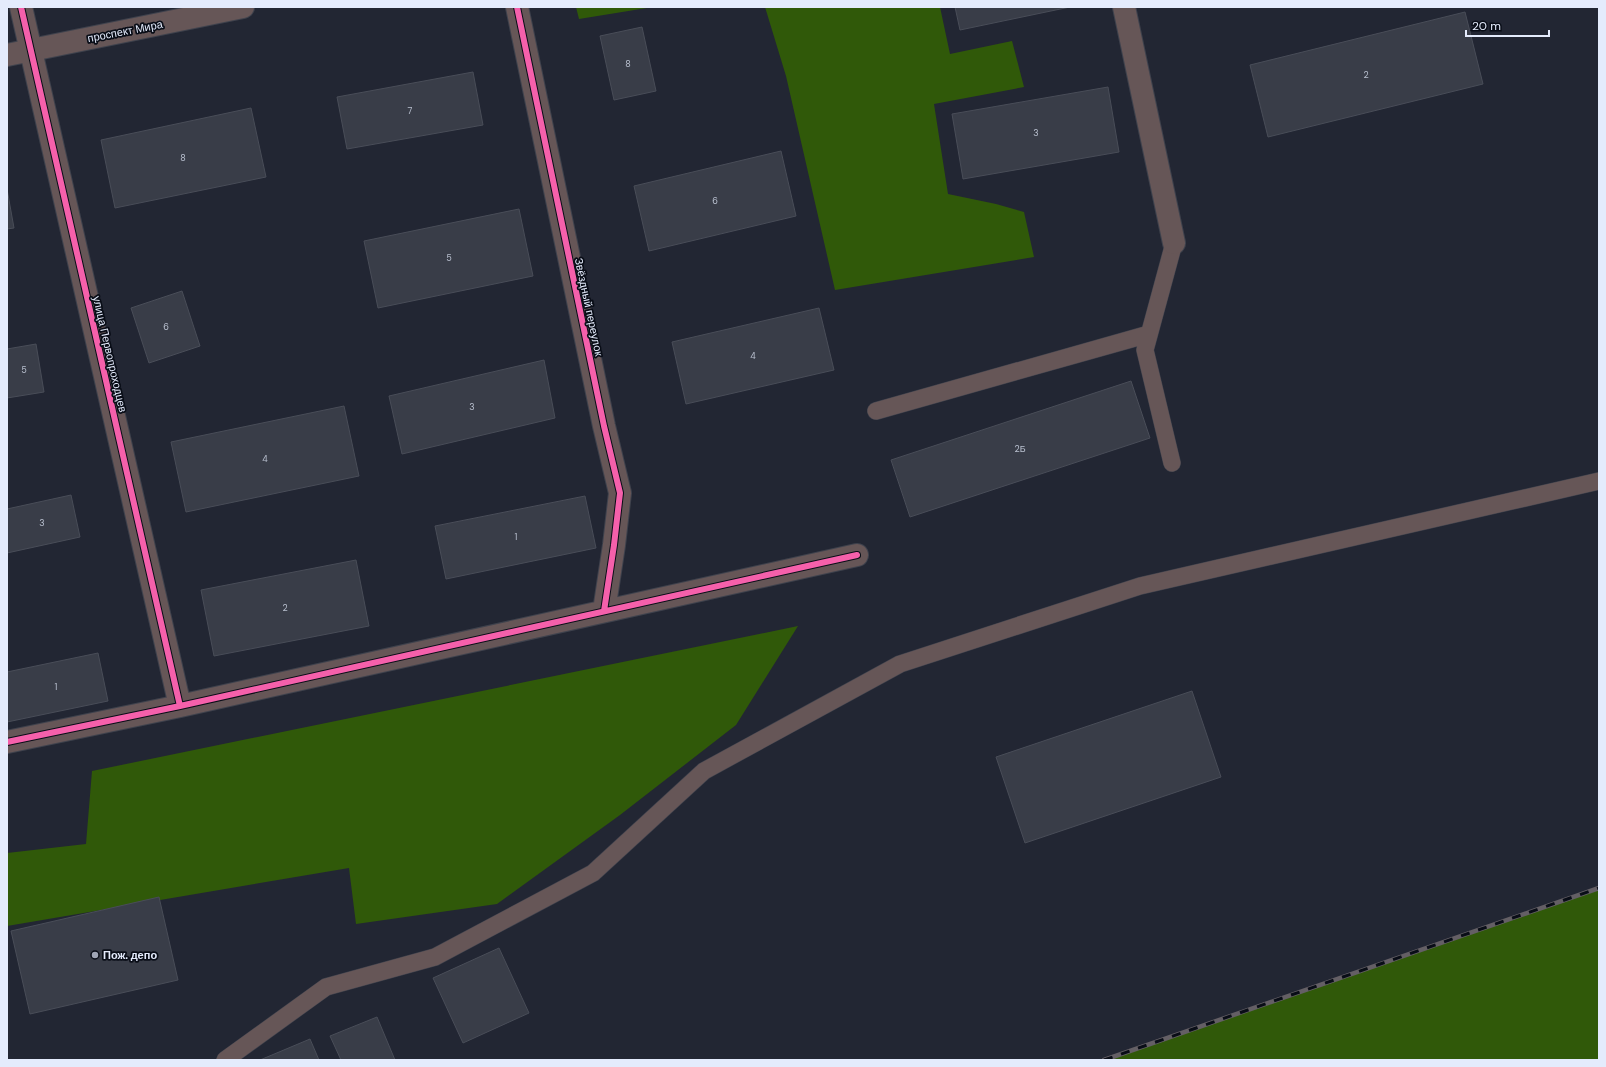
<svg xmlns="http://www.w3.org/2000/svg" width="1606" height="1067" viewBox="0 0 1606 1067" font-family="'DM Sans',sans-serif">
  <rect width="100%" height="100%" fill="#222633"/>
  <!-- forest -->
  <path fill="#305909" d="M576 7H653L579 19Z
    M765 7H940L950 54 1012 41 1024 87 934 104 948 194 996 204 1024 212 1034 257 835 290 786 76Z
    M798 626 736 725 620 815 497 904 356 924 349 868 7 926V853L86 844 92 771Z
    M1599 888V1060H1104Z"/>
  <!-- building -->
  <path fill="#393d48" stroke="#494d58" d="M955 7H1070L960 30Z
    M1465 12 1483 84 1268 137 1250 65Z
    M642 27 656 91 614 100 600 36Z
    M473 72 483 125 347 149 337 97Z
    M1108 87 1119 152 963 179 952 114Z
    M251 108 266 177 115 208 101 140Z
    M781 151 796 216 649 251 634 186Z
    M7 189 14 228 7 229Z
    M519 209 533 276 378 308 364 241Z
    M182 291 200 346 149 363 131 308Z
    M819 308 834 370 686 404 672 342Z
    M36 344 44 392 7 398V349Z
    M544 360 555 418 402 454 389 396Z
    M1131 381 1150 438 910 517 891 460Z
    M344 406 359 476 186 512 171 442Z
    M71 495 80 537 7 553V509Z
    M585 496 596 548 446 579 435 526Z
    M356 560 369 626 214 656 201 590Z
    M98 653 108 701 7 722V672Z
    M1192 691 1221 777 1025 843 996 757Z
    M159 897 178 980 30 1014 11 931Z
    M499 948 529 1013 463 1043 433 978Z
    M377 1017 395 1060H341L330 1036Z
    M310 1039 319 1060H260Z"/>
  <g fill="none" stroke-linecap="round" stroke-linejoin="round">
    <defs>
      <path id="service" d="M876 411 1149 334
        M1172 463 1145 350 1174 243
        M225 1060 326 987 435 957 593 873 704 771 900 664 1140 586 1599 481"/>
      <path id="minor" d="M21 7 180 706
        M517 7 604 426 620 493 614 545 604 611
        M1124 7 1174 243
        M7 55 243 7
        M7 742 180 706 857 555"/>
    </defs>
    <!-- service casing -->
    <use href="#service" stroke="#3f424d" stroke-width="18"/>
    <!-- minor casing -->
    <use href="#minor" stroke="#3f424d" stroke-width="24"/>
    <!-- service -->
    <use href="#service" stroke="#665657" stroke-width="17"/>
    <!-- minor -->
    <use href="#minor" stroke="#665657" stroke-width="22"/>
    <defs>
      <path id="rail" d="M1104 1060 1599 888"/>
    </defs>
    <!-- rail casing -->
    <use href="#rail" stroke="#645f65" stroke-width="4.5"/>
    <!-- rail -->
    <use href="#rail" stroke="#090d17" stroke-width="3" stroke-dasharray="9" stroke-linecap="butt"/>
    <defs>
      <path id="cycleway" d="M21 7 180 706
        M517 7 604 426 620 493 614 545 604 611
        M7 742 180 706 857 555"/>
    </defs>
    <!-- cycleway casing -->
    <use href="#cycleway" stroke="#090d17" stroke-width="8"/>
    <!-- cycleway -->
    <use href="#cycleway" stroke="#f560ab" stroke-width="6"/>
  </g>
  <!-- markers -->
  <circle fill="#a0a6b6" stroke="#090d17" stroke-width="1.5" cx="95" cy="955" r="4"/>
  <g text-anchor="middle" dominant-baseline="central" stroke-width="3.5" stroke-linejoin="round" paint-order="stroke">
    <!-- number labels -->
    <g font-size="9" fill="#b9c0cf">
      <text x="628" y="64">8</text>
      <text x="1366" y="75">2</text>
      <text x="410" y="111">7</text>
      <text x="1036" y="133">3</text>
      <text x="183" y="158">8</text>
      <text x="715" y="201">6</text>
      <text x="449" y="258">5</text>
      <text x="166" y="327">6</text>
      <text x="753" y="356">4</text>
      <text x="24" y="370">5</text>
      <text x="472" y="407">3</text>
      <text x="1020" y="449">2Б</text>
      <text x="265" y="459">4</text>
      <text x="42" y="523">3</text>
      <text x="516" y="537">1</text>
      <text x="285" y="608">2</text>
      <text x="56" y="687">1</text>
    </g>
    <!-- street labels -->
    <g font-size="11" fill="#e4ebfc" stroke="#090d17">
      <text transform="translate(125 31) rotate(-11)">проспект Мира</text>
      <text transform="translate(589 307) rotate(78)">Звёздный переулок</text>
      <text transform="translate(110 354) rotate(77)">улица Первопроходцев</text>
    </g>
    <!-- poi labels -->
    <g font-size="11" font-weight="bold" fill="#e4ebfc" stroke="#090d17" text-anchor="start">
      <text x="103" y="955">Пож. депо</text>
    </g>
  </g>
  <!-- border -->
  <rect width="1606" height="1067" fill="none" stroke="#e4ebfc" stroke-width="16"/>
  <!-- scale -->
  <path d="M1466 30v6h83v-6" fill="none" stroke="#e4ebfc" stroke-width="2"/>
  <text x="1472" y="30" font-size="12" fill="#e4ebfc" stroke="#090d17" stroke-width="3" paint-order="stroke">20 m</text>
</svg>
